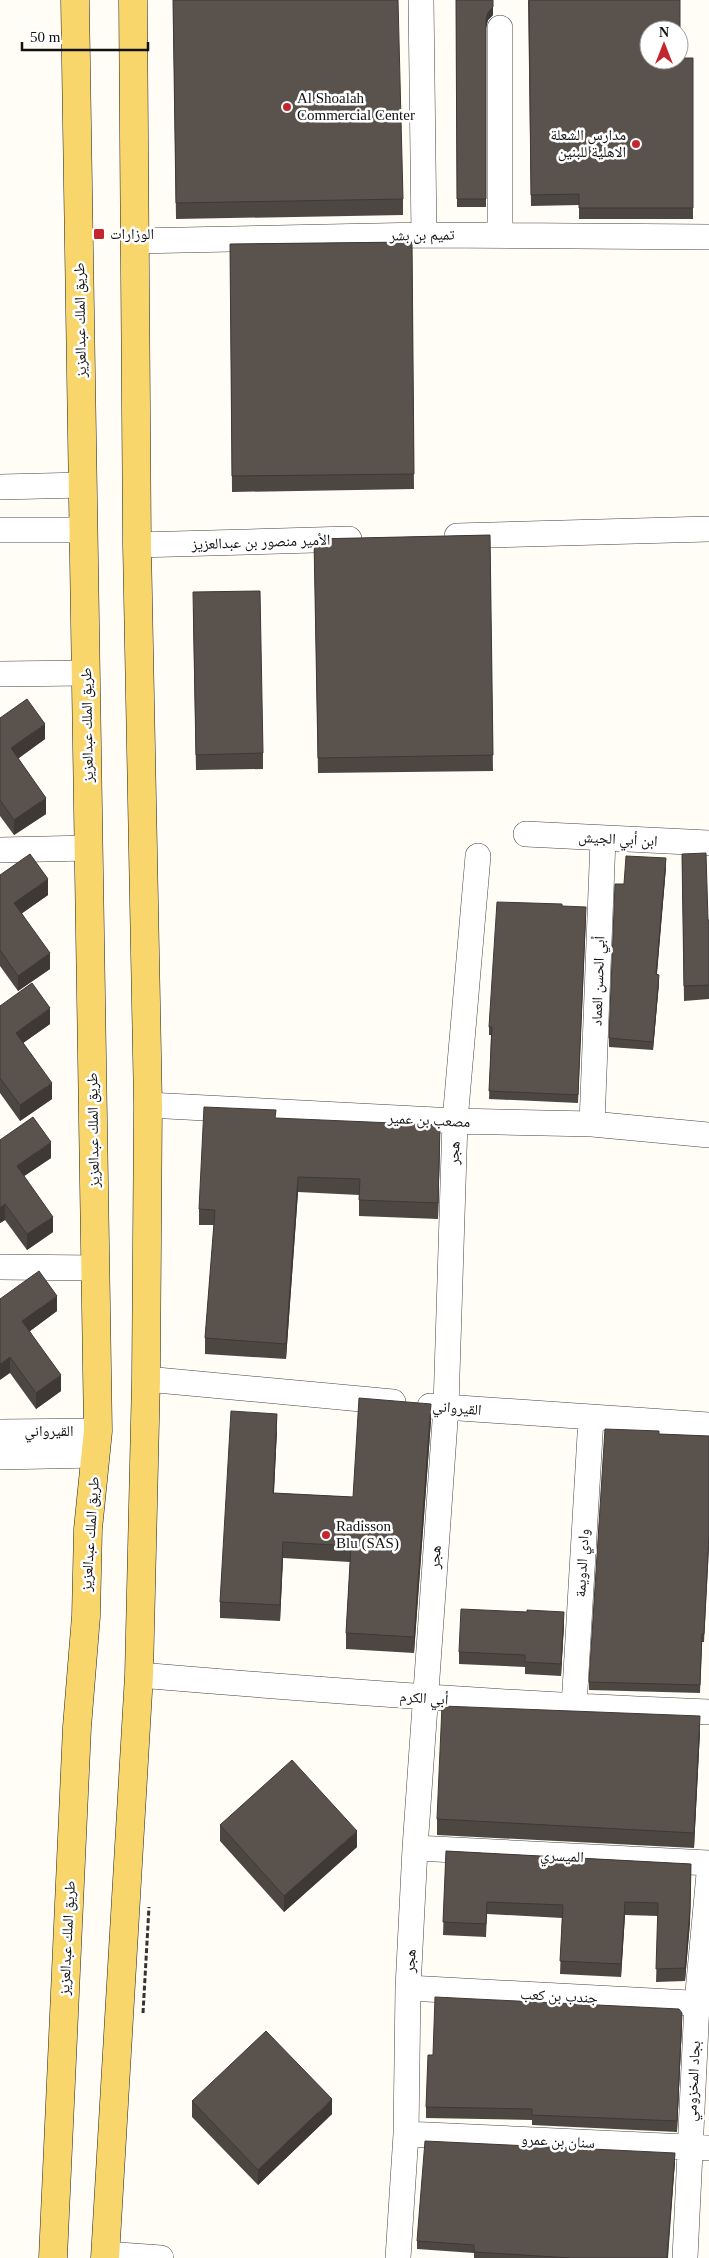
<svg xmlns="http://www.w3.org/2000/svg" width="709" height="2258" viewBox="0 0 709 2258" font-family="'Times New Roman','Noto Naskh Arabic',serif">
  <rect width="100%" height="100%" fill="#fffdf5"/>
  <g fill="none" stroke-linecap="round" stroke-linejoin="round">
    <defs>
      <path id="minor" d="M421 0 424 235
        M500 235V28
        M135 241 424 235 709 237
        M0 487 83 485
        M0 530H83
        M457 536 709 529
        M137 545 349 539
        M0 674 86 673
        M526 834 709 843
        M0 850 89 848
        M148 1105 455 1121 592 1124 709 1135
        M592 1124 603 839
        M0 1267 96 1268
        M146 1379 393 1402
        M430 1406 709 1425
        M0 1432 98 1431
        M0 1457 96 1455
        M139 1675C329 1691 519 1705 709 1712
        M574 1707 591 1418
        M415 1848 709 1863
        M408 1988 709 2004
        M406 2134 709 2148
        M105 2254 161 2258
        M398 2258 406 2134 408 1988 415 1848 446 1407 455 1121 478 856
        M685 2258 697 2003 709 1874"/>
      <path id="major" d="M53 2258 77 1727 86 1616 88 1529 98 1431 75 0
        M105 2258 139 1675 146 1379 148 1105 137 545 133 0"/>
    </defs>
    <!-- minor casing -->
    <use href="#minor" stroke="#444" stroke-width="26"/>
    <!-- major casing -->
    <use href="#major" stroke="#222" stroke-width="29"/>
    <!-- path -->
    <path stroke="#333" stroke-width="3" stroke-dasharray="5 2.5" stroke-linecap="butt" d="M143 2013 149 1907"/>
    <!-- minor -->
    <use href="#minor" stroke="#fff" stroke-width="25"/>
    <!-- major -->
    <use href="#major" stroke="#f9d66b" stroke-width="28"/>
  </g>
  <!-- wall -->
  <path fill="#4d4742" d="M173 0 403 199V215L176 219Z
    M456 0 493 15 488 20 486 28V207H457Z
    M528 0 680 58H693V219H579V205L531 206Z
    M412 242 414 489 232 492 230 244Z
    M490 535 493 771 318 773 314 539Z
    M193 608 263 753V769L196 770Z
    M0 718 45 739 18 758 46 814 14 835 0 816Z
    M682 854 708 920H709V999L684 1001Z
    M666 867 657 974 659 983 653 1050 609 1047V1038L624 884Z
    M0 875 48 895 22 913 50 969 18 991 0 966Z
    M562 906 586 915 578 1103 489 1099 491 1035H489V1027Z
    M0 1006 50 1024 23 1043 52 1099 20 1121 0 1093Z
    M276 1118 440 1141 438 1219 359 1216V1195L298 1192 286 1359 205 1354V1338L214 1225H199V1209Z
    M0 1140 51 1158 24 1176 53 1232 27 1250 5 1220 0 1223Z
    M0 1299 57 1311 30 1331 61 1391 36 1409 10 1373Z
    M431 1420 414 1653 346 1649V1633L350 1562 283 1558 280 1621 220 1618V1602L277 1429 274 1493 353 1497Z
    M659 1434 709 1436V1545L704 1642H702L700 1693 589 1690V1682Z
    M564 1624 561 1676 525 1674V1667L459 1664V1652Z
    M700 1731 694 1848 437 1835V1819Z
    M220 1825 357 1847 284 1912 220 1841Z
    M446 1851 691 1864 690 1922 685 1981 656 1982 658 1916 625 1915 621 1977 560 1974 562 1918 487 1914 486 1937 443 1935Z
    M682 2024 677 2132 532 2125V2120L426 2118V2107L433 2055Z
    M192 2101 332 2114 258 2185 192 2117Z
    M675 2161 668 2258H474V2253L417 2249V2241Z"/>
  <!-- shaded-wall -->
  <path fill="#3f3936" d="M493 7V15L488 20 486 28V20L488 12Z
    M45 724V739L11 764V748Z
    M46 798V814L14 835V820Z
    M666 858V867L656 983V974Z
    M48 879V895L14 919V903Z
    M50 953V969L18 991V976Z
    M659 975V983L653 1050V1042Z
    M50 1008V1024L16 1048V1033Z
    M52 1083V1099L20 1121V1105Z
    M440 1125V1141L438 1219V1203Z
    M51 1142V1158L17 1181V1166Z
    M298 1177V1192L286 1359V1344Z
    M5 1204V1220L0 1223V1208Z
    M53 1217V1232L27 1250V1234Z
    M57 1296V1311L22 1337V1321Z
    M10 1357V1373L0 1380V1364Z
    M61 1375V1391L36 1409V1393Z
    M431 1404V1420L414 1653V1637Z
    M277 1414V1429L273 1509V1493Z
    M283 1542V1558L280 1621V1605Z
    M564 1612V1624L561 1676V1664Z
    M700 1716V1731L694 1848V1833Z
    M357 1831V1847L284 1912V1896Z
    M691 1864 690 1922 685 1981V1968Z
    M625 1902V1915L621 1977V1964Z
    M682 2013V2024L677 2132V2121Z
    M332 2099V2114L258 2185V2170Z
    M675 2153V2161L667 2258Z"/>
  <!-- building -->
  <path fill="#5a524d" stroke="#3f3936" fill-rule="evenodd" d="M173 0H398L403 199 176 203Z
    M456 0H493V7L488 12 486 20V199H457Z
    M529 0H680V58H693V208H579V194L531 195ZM649 30H679V60H649Z
    M412 242 414 474 232 476 230 244Z
    M490 535 493 755 318 758 314 539Z
    M260 591 263 753 196 755 193 592Z
    M27 699 45 724 11 748 46 798 14 820 0 800V718Z
    M706 853 708 920H709V985L684 986 682 854Z
    M30 854 48 879 14 903 50 953 18 976 0 950V875Z
    M626 856 666 858 656 974 659 975 653 1042 609 1038 615 884H624Z
    M497 902 562 904V906L586 907 578 1095 489 1091 492 1027H489Z
    M32 983 50 1008 16 1033 52 1083 20 1105 0 1078V1006Z
    M204 1107 276 1110 275 1118 440 1125 438 1203 359 1200 360 1179 298 1177 286 1344 205 1338 215 1210 199 1209Z
    M33 1117 51 1142 17 1166 53 1217 27 1234 5 1204 0 1208V1140Z
    M39 1271 57 1296 22 1321 61 1375 36 1393 10 1357 0 1364V1299Z
    M359 1398 431 1404 414 1637 346 1633 351 1546 283 1542 280 1605 220 1602 231 1411 277 1414 273 1493 353 1497Z
    M605 1429 659 1431V1434L709 1436V1537L704 1634H702L700 1685 589 1682Z
    M461 1609 527 1612V1610L564 1612 561 1664 525 1662V1655L459 1652Z
    M442 1706 700 1716 694 1833 437 1819Z
    M292 1760 357 1831 284 1896 220 1825Z
    M446 1851 691 1864 690 1909 685 1968 656 1969 658 1903 625 1902 621 1964 560 1961 563 1905 487 1902 486 1924 443 1922Z
    M435 1997 679 2009 682 2013 677 2121 532 2115V2109L426 2107 428 2055H433Z
    M266 2031 332 2099 258 2170 192 2101Z
    M425 2141 675 2153 667 2258H571L474 2252V2245L417 2241Z"/>
  <!-- markers -->
  <g fill="#c4262e" stroke="#fff" stroke-width="2">
    <circle cx="287" cy="107" r="5"/>
    <circle cx="636" cy="144" r="5"/>
    <rect x="93" y="228" width="12" height="12" rx="2.5"/>
    <circle cx="326" cy="1535" r="5"/>
  </g>
  <g text-anchor="middle" dominant-baseline="central" stroke-width="5" stroke-linejoin="round" paint-order="stroke">
    <!-- poi labels -->
    <g font-size="15" fill="#111" stroke="#fff" text-anchor="start">
      <text x="297" y="98">Al Shoalah<tspan x="297" dy="17">Commercial Center</tspan></text>
      <text x="626" y="135" text-anchor="end">مدارس الشعلة<tspan x="626" dy="17">الاهلية للبنين</tspan></text>
      <text x="110" y="234">الوزارات</text>
      <text x="336" y="1526">Radisson<tspan x="336" dy="17">Blu (SAS)</tspan></text>
    </g>
    <!-- street labels -->
    <g font-size="15" fill="#111" stroke="#fff">
      <text transform="translate(422 235) rotate(-1)">تميم بن بشر</text>
      <text transform="translate(80 320) rotate(-91)">طريق الملك عبدالعزيز</text>
      <text transform="translate(261 542) rotate(-2)">الأمير منصور بن عبدالعزيز</text>
      <text transform="translate(87 725) rotate(-91)">طريق الملك عبدالعزيز</text>
      <text transform="translate(618 839) rotate(3)">ابن أبي الجيش</text>
      <text transform="translate(598 981) rotate(-88)">أبي الحسن العماد</text>
      <text transform="translate(429 1120) rotate(3)">مصعب بن عمير</text>
      <text transform="translate(93 1130) rotate(-91)">طريق الملك عبدالعزيز</text>
      <text transform="translate(454 1153) rotate(-88)">هجر</text>
      <text transform="translate(457 1408) rotate(5)">القيرواني</text>
      <text x="49" y="1431">القيرواني</text>
      <text transform="translate(90 1534) rotate(-86)">طريق الملك عبدالعزيز</text>
      <text transform="translate(435 1557) rotate(-86)">هجر</text>
      <text transform="translate(582 1563) rotate(-87)">وادي الدويمة</text>
      <text transform="translate(424 1698) rotate(4)">أبي الكرم</text>
      <text transform="translate(562 1856) rotate(3)">الميسري</text>
      <text transform="translate(67 1938) rotate(-87)">طريق الملك عبدالعزيز</text>
      <text transform="translate(410 1961) rotate(-87)">هجر</text>
      <text transform="translate(559 1996) rotate(3)">جندب بن كعب</text>
      <text transform="translate(693 2081) rotate(-87)">بجاد المخزومي</text>
      <text transform="translate(558 2141) rotate(3)">سنان بن عمرو</text>
    </g>
  </g>
  <!-- north arrow -->
  <g transform="translate(664 45)"><circle r="24" fill="#ffffff" stroke="#a0a0a0"/>
  <path d="M0-4L9 19L0 12L-9 19Z" fill="#c4262e"/>
  <text y="-8" font-size="14" font-weight="bold" text-anchor="middle" fill="#111111">N</text>
  </g>
  <!-- scale -->
  <path d="M22 42v8h126v-8" fill="none" stroke="#111111" stroke-width="2.5"/>
  <text x="30" y="42" font-size="15" fill="#111111" stroke="#ffffff" stroke-width="4" paint-order="stroke">50 m</text>
</svg>
